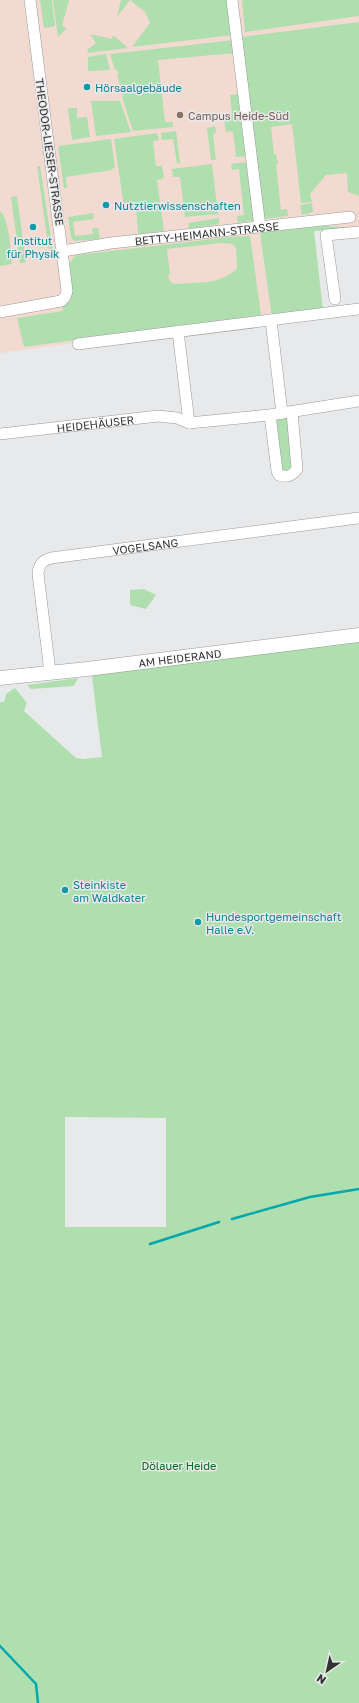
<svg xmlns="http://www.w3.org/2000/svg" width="359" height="1703" viewBox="0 0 359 1703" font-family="'Golos Text',sans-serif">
  <rect width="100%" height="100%" fill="#e8e9eb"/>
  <!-- education -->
  <path fill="#f2dad0" d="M0 0H359V229L314 231 323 311 0 353Z"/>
  <!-- green -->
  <path fill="#afdfaf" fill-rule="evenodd" d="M40 0H52L55 26 44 28Z
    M53 0H69L62 26 67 28 58 37Z
    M121 0H228L233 35 132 47 150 23 145 12 130 0 117 17Z
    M242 0H359V16L245 32Z
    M359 22V196L348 192 347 173 326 175 310 194 312 202 301 203 292 124 271 127 274 154H276L278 164 276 165 281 210 287 209 288 216 264 219 241 37Z
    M90 34 112 39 113 35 128 48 88 53 87 50 96 43Z
    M234 40 235 53 158 60 165 122H173V127L133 131 122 97 123 96 117 75 119 74 117 70H115L110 54Z
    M106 54 110 70 88 71V57Z
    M240 94 248 156 236 157 233 131 226 132 223 115 232 114 230 95Z
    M91 101H120L131 132 96 136Z
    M68 108H77V118L87 117 90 137 72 140Z
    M215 126 216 133 213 134 216 160H211L207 128Z
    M176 131 180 163H177L173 139 162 140 161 133Z
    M157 133 159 140 153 141 156 166H162L164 178 157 180 164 231 138 234 136 208 124 207 114 139Z
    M111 139 115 168 112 169V170L66 177 67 188H64L58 146Z
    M248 162 256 220 238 223 237 216 244 215 239 169 232 170 231 164Z
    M212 164 218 214 185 217 180 177H173L172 169Z
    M37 166H40L54 257 50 258Z
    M17 196 26 262 20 263 11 197Z
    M312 203 313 212 302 215 300 205Z
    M0 211C10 220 10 250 12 264L0 266Z
    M93 213 94 219 73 222 75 236 93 234 92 228H98L100 239 74 241 71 237 68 217Z
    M219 218V224L189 229 188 223Z
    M325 226 359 228 314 231 323 311 272 317 260 233 307 227Z
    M250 236 261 315 24 347 17 318 63 311 62 306C85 293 56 268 77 255L230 237ZM221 243 232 244 236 248 237 268C222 285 196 282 175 284L171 282 168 277 170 273 167 249Z
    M279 416 288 418 294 466 288 472 283 471 280 466 276 418Z
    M144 589 156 595 146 609 130 605V590Z
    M359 636V1703H0V702H4L6 694 15 688 27 703 24 711 76 758 84 759 102 757 91 669ZM65 1117 166 1118V1227H65Z
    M78 678 74 686 31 689 27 685Z"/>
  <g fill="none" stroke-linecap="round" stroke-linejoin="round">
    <!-- stream -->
    <path stroke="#00a7ac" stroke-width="2.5" d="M232 1219 310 1197 359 1189
      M150 1244 219 1222
      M0 1646 36 1684 38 1703"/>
    <defs>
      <g id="minor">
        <path d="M232 0 260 227"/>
        <path id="s1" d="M63 251 111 243 350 217"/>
        <path d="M335 299 326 235 359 232"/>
        <path d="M0 312 61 301 65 297 67 291 30 0"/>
        <path d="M271 320 282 413"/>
        <path d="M178 331 189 423"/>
        <path d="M78 344 359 309"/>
        <path d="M270 415 277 471 279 475C287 478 292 476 297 469L292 412"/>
        <path id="s2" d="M0 434 158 416 177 418 189 423 270 415 359 401"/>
        <path id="s3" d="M50 672 38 574C39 564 42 561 51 558L359 518"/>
      </g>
      <g id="tertiary">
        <path id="s4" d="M0 678 87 669 359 635"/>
      </g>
    </defs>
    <!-- minor casing -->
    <use href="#minor" stroke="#98999a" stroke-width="12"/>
    <!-- tertiary casing -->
    <use href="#tertiary" stroke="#98999a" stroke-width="15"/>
    <!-- minor -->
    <use href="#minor" stroke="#fff" stroke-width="11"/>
    <!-- tertiary -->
    <use href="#tertiary" stroke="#fff" stroke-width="14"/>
  </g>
  <!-- markers -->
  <g fill="#0f9aa8" stroke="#e8e9eb" stroke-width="1.5">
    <circle cx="87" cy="87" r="4"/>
    <circle cx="106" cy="205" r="4"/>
    <circle cx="33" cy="227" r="4"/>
    <circle cx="65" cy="890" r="4"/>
    <circle cx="198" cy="922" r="4"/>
  </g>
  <circle fill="#8d6e63" stroke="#e8e9eb" stroke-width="1.5" cx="180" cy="115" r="4"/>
  <g text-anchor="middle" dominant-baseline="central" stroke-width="3" stroke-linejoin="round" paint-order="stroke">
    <!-- culture labels -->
    <g font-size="11" fill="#0d838f" stroke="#e8e9eb" text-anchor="start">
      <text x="95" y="87">Hörsaalgebäude</text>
      <text x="114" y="205">Nutztierwissenschaften</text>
      <text x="33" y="240" text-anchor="middle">Institut<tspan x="33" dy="13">für Physik</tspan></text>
      <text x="73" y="884">Steinkiste<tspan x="73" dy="13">am Waldkater</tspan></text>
      <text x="206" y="916">Hundesportgemeinschaft<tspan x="206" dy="13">Halle e.V.</tspan></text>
    </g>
    <!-- education labels -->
    <g font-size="11" fill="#785e54" stroke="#e8e9eb" text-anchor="start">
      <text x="188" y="115">Campus Heide-Süd</text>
    </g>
    <!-- street labels -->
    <g font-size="11" fill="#343435" stroke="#e8e9eb">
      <text transform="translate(50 152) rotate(82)">THEODOR-LIESER-STRASSE</text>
      <text stroke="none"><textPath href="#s1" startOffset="145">BETTY-HEIMANN-STRASSE</textPath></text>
      <text stroke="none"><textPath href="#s2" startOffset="96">HEIDEHÄUSER</textPath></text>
      <text stroke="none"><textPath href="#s3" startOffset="216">VOGELSANG</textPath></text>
      <text stroke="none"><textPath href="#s4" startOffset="181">AM HEIDERAND</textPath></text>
    </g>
    <!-- park labels -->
    <g font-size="11" fill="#046a19" stroke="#e8e9eb">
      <text x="179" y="1465">Dölauer Heide</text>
    </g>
  </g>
  <!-- north arrow -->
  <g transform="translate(327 1671) rotate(214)" stroke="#e8e9eb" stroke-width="3" paint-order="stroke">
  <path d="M0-3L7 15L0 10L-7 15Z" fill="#343435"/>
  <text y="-6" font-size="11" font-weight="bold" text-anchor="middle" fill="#343435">N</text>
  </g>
</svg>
